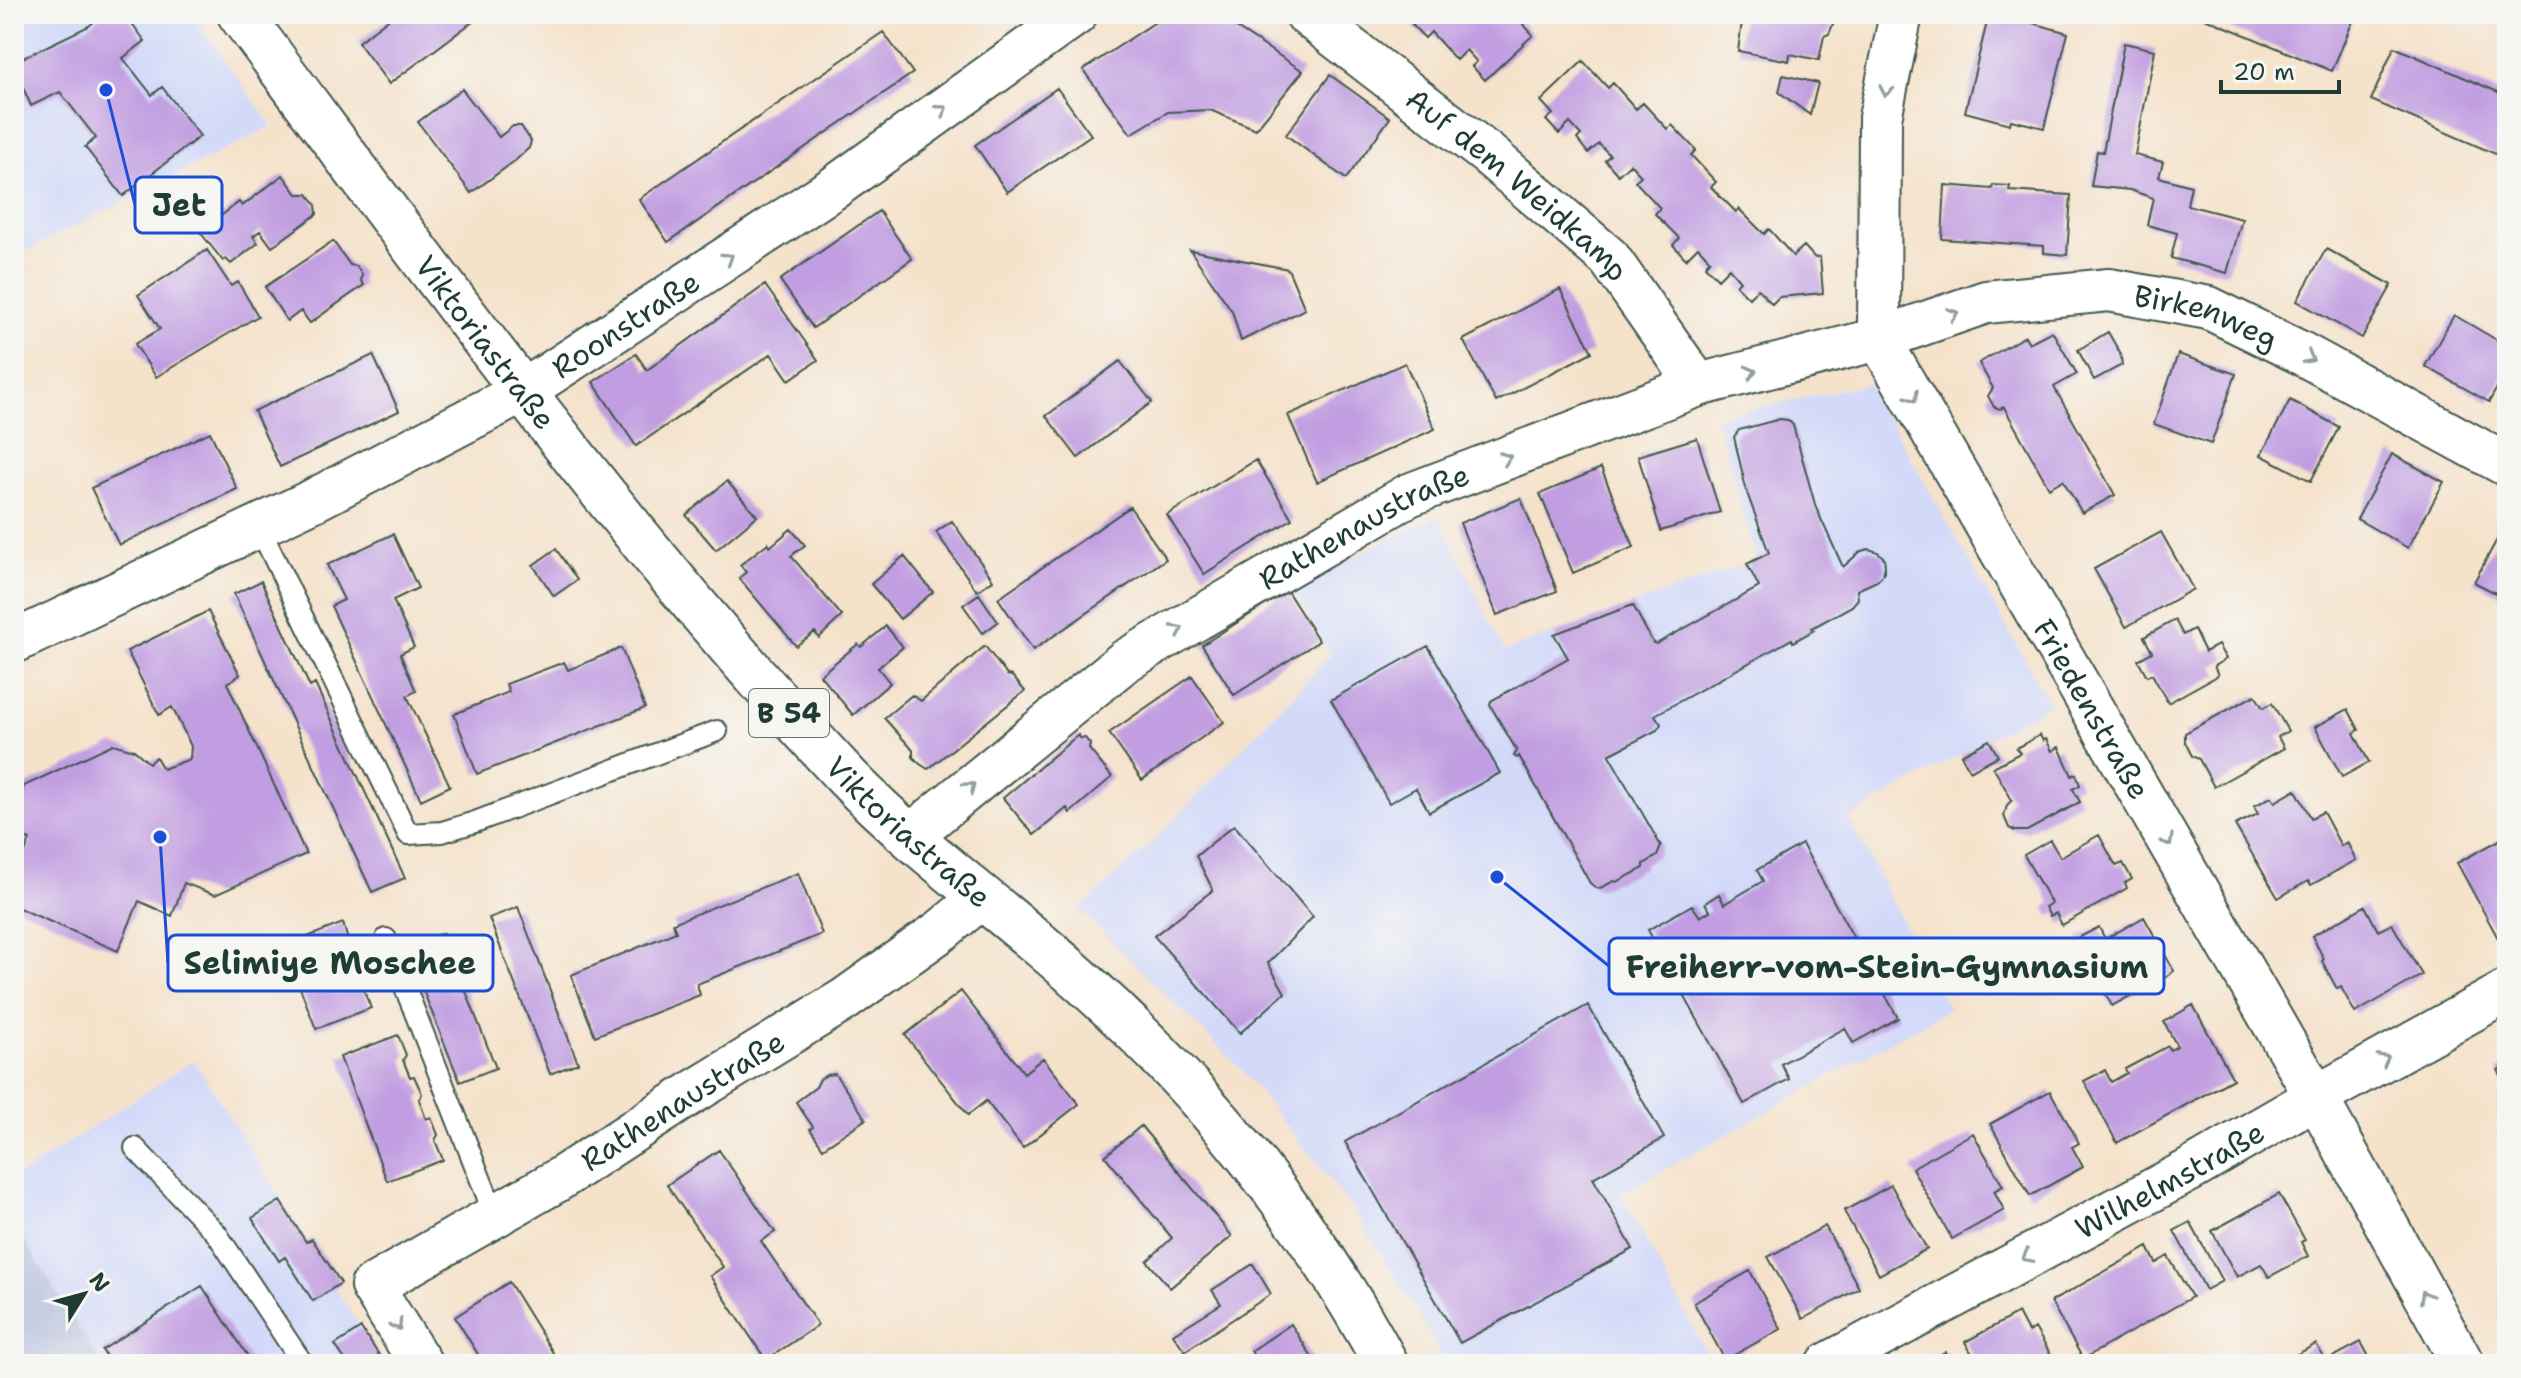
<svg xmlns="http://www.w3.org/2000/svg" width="2521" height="1378" viewBox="0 0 2521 1378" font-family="'Shantell Sans',sans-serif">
  <rect width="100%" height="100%" fill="#f6f6f2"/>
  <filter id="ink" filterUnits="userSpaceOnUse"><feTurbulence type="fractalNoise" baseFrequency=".0125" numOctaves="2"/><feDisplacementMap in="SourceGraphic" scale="16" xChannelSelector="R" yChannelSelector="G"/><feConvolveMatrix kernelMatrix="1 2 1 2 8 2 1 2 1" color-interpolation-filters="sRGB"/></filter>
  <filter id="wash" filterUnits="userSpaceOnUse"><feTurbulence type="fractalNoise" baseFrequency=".006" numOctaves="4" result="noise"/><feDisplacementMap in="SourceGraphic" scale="32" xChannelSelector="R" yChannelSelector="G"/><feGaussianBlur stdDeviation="1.8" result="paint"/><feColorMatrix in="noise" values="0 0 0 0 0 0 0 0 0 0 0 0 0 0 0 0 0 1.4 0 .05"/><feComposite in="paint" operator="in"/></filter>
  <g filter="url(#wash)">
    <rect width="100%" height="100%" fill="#f5e2cb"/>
    <!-- built -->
    <path fill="#d2d9f9" d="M14 14H191L272 126 14 257Z
      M1869 384 2050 704 1848 818 1949 1009 1621 1194 1712 1364H1444L1422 1320 1350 1205 1241 1069 1079 909 1151 844 1331 655 1293 590 1365 551 1439 516 1504 651 1747 564 1756 559 1716 417Z
      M194 1060 383 1364H102L14 1224V1179Z"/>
    <!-- industrial -->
    <path fill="#bcc3de" d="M14 1224 102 1364H14Z"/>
    <g id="blocks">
      <!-- building -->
      <path fill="#c19ee1" d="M103 14H125L145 41 123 58 152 95 162 87 200 136 123 196 85 147 96 138 60 92 31 106 14 67V62L89 26Z
        M395 14H483L389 84 358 42Z
        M1173 14 1218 16 1303 71 1256 129 1210 110 1168 112 1131 134 1083 70 1163 17Z
        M1412 14H1514L1533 35 1485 80 1472 66 1477 62 1466 50 1456 60 1431 32 1425 38 1412 25 1417 20Z
        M1743 14 1772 21 1774 14H1828L1833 24 1829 34 1824 36 1819 60 1790 54 1789 61 1738 51Z
        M1989 14H2001L2068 33 2044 128 2011 120 2010 124 1965 112Z
        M2195 14H2349L2355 16 2332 71Z
        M883 32 913 73 668 242 639 199Z
        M2124 43 2155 50 2135 155 2163 162 2159 177 2191 186 2187 205 2242 219 2227 273 2171 258 2177 233 2147 225 2153 198 2130 190 2091 186 2097 151 2103 152Z
        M2394 47 2507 96V159L2371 100Z
        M1583 61 1608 88 1613 83 1636 109 1643 103 1667 129 1672 125 1696 150 1691 155 1716 182 1711 187 1736 212 1739 209 1764 234 1769 229 1793 256 1804 246 1815 258 1820 257 1823 293 1779 297 1772 304 1758 289 1749 298 1736 285 1740 281 1729 268 1718 279 1705 266 1710 260 1698 247 1686 259 1673 245 1679 238 1655 214 1660 208 1635 181 1641 176 1630 164 1618 175 1605 160 1610 155 1599 144 1588 153 1577 139 1581 135 1570 123 1559 134 1546 120 1553 114 1541 101Z
        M1330 75 1390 118 1346 179 1286 135Z
        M1783 75 1818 83 1810 115 1779 92Z
        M1057 88 1091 135 1007 192 975 145Z
        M462 89 499 137 513 126H521L531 141 529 148 516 160 471 193 418 122Z
        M283 175 297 194H308L316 205 317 214 272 247 260 231 253 236 258 243 231 264 226 259 223 261 200 232 239 202 242 206Z
        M1945 185 1992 189 1993 185 2010 186 2009 191 2071 195 2067 255 2044 253V246L1942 239Z
        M879 211 912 259 813 328 780 280Z
        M333 241 350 265 356 266 362 274 361 281 364 285 310 323 301 311 287 321 265 287Z
        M2326 249 2392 285 2362 338 2297 301Z
        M207 250 231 286 238 282 258 316 156 377 135 344 160 329 138 295Z
        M1190 250 1288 269 1305 309 1241 341 1232 311Z
        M765 285 818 360 789 380 771 354 636 446 593 382 636 354 647 370Z
        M1560 289 1592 352 1496 402 1463 340Z
        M2454 315 2507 346V370L2489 402 2425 366Z
        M2052 331 2077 374 2054 387 2115 495 2082 513 2063 480 2049 488 2004 407 2000 409 1994 407 1988 396 1993 388 1979 363 2025 336 2029 343Z
        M2108 332 2120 353 2122 365 2094 380 2078 350Z
        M2178 354 2236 374 2211 444 2154 424Z
        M373 355 399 411 280 467 254 411Z
        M1120 361 1152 402 1078 458 1046 416Z
        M1405 363 1435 429 1317 482 1288 415Z
        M2290 400 2339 427 2311 481 2261 455Z
        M1780 419 1788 420 1793 425 1816 508 1843 567 1861 551 1869 549 1878 552 1884 558 1885 566 1883 575 1877 581 1857 590 1858 599 1852 606 1812 628 1814 630 1793 642 1792 639 1655 715 1661 724 1657 730 1609 755 1661 846 1657 856 1644 864V868L1617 882 1614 881 1600 888H1596L1590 883 1519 756 1517 758 1514 756 1517 751 1490 705 1491 701 1568 658 1554 634 1633 605 1653 643 1656 644 1759 587 1747 564 1769 553 1747 493 1734 437 1739 430Z
        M210 432 237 489 119 545 91 488Z
        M1697 438 1720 512 1661 531 1638 456Z
        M2392 454 2444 482 2408 548 2357 519Z
        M1256 460 1292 519 1204 574 1167 515Z
        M1601 468 1634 547 1573 573 1540 494Z
        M727 481 757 516 716 550 686 515Z
        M1521 498 1557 591 1497 615 1460 523Z
        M1130 507 1166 559 1033 650 998 598Z
        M952 521 993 580 977 591 936 532Z
        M2507 521V599L2474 582Z
        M791 529 805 545 791 556 842 616 819 638 815 632 796 646 739 578 746 572 740 565 768 543 770 547Z
        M2161 532 2193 589 2126 627 2094 569Z
        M393 534 418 588 393 600 414 647 400 654 416 691 407 696 450 786 421 800 331 606 344 600 327 565Z
        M556 549 577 580 554 596 533 565Z
        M904 556 933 592 900 619 871 584Z
        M261 581 310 687 315 684 405 878 372 892 234 594Z
        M1287 591 1319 641 1234 695 1202 645Z
        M979 594 998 622 983 633 963 605Z
        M208 611 240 675 227 683 306 854 215 895 184 883 172 916 139 901 118 951 14 906V878L30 840 14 835V818L24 786 113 744 134 750 149 763 156 757 163 769 190 759 191 746 172 707 159 715 127 651Z
        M2175 620 2183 635 2194 629 2205 652 2218 645 2226 659 2214 666 2218 675 2168 703 2152 674 2147 676 2138 660 2152 652 2144 637Z
        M886 626 903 647 878 668 890 683 853 715 820 675 858 644 861 647Z
        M985 646 1007 675 1012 676 1025 691 928 769 920 764 913 757V750L884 718 912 695 921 701Z
        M1428 646 1500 773 1429 812 1416 788 1389 803 1331 700Z
        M621 648 645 708 477 774 454 714 509 692 506 684 564 662 568 670Z
        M1192 676 1224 722 1142 780 1109 733Z
        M2255 695 2263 708 2272 703 2288 731 2278 737 2284 748 2214 787 2199 759 2192 756 2185 742V733Z
        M2348 709 2359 730 2354 733 2369 762 2342 777 2315 727Z
        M1078 735 1080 738H1085L1090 744 1089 749 1112 777 1070 813 1067 808 1034 835 1003 798Z
        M2040 735 2043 741 2046 739 2052 751 2059 747 2072 776 2076 774 2080 785 2073 789 2080 802 2027 831H2015L2009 828 2004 816 2007 805 2012 800 1993 767 2020 753 2016 748Z
        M1989 740 1998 756 1970 771 1961 755Z
        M2296 790 2311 818 2323 812 2341 846 2347 842 2356 860 2311 885 2308 881 2278 898 2235 825 2258 814 2254 806 2271 797 2275 802Z
        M1234 825 1313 917 1268 963 1285 993 1240 1033 1154 936 1213 890 1196 856Z
        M2099 835 2116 866 2123 863 2132 879 2125 883 2127 888 2062 925 2056 913 2050 916 2045 907 2051 903 2024 855 2050 840 2060 857Z
        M2507 836V936L2499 940 2457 863Z
        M1802 844 1898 1018 1853 1043 1845 1028 1781 1064 1789 1079 1744 1104 1648 930 1692 905 1700 917 1710 911 1705 903 1719 894 1724 904 1763 881 1757 870Z
        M798 873 822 934 697 984 700 995 595 1036 571 975 676 932 673 923Z
        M2365 906 2378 931 2392 924 2422 975 2355 1013 2341 987 2337 989 2322 961 2324 959 2312 936Z
        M518 907 578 1063 550 1074 489 918Z
        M2144 917 2174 971 2160 980 2163 987 2153 992 2150 985 2112 1006 2105 993 2107 992 2078 938 2099 927 2105 939Z
        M343 923 355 965 358 964 366 983 363 989 371 1008 316 1029 284 946Z
        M443 933 496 1068 460 1082 406 948Z
        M961 991 1024 1073 1043 1058 1079 1104 1023 1148 986 1101 968 1115 905 1035Z
        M1588 1005 1664 1138 1593 1178 1633 1249 1460 1343 1345 1142Z
        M2193 1005 2233 1079 2117 1143 2084 1081 2105 1070 2111 1082 2127 1073 2125 1069 2168 1046 2170 1050 2177 1046 2164 1022Z
        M398 1035 406 1055 403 1060 410 1077 414 1076 422 1094 419 1099 426 1119 431 1117 438 1135 435 1140 443 1160 387 1181 340 1057Z
        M2507 1065V1086L2498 1070Z
        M835 1074 866 1119 823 1148 810 1129 813 1127 796 1102 816 1087 820 1079 827 1075Z
        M2050 1091 2079 1143 2072 1147 2083 1167 2030 1196 1990 1124Z
        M1141 1126 1232 1236 1170 1288 1147 1261 1172 1238 1105 1156Z
        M1973 1133 2003 1186 1994 1191 2004 1210 1952 1239 1912 1168Z
        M719 1150 775 1232 761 1241 818 1325 766 1360 710 1276 723 1267 667 1185Z
        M1891 1185 1927 1249 1879 1275 1844 1211Z
        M2279 1194 2305 1240 2301 1242 2308 1256 2269 1277 2261 1264 2237 1277 2212 1231Z
        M280 1201 306 1242 312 1239 341 1283 313 1301 285 1257 279 1261 252 1218Z
        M2190 1222 2222 1281 2206 1290 2174 1231Z
        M1825 1226 1859 1288 1803 1319 1768 1257Z
        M2148 1247 2156 1263 2168 1256 2192 1297 2083 1359 2051 1302Z
        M1253 1264 1271 1294 1185 1351 1173 1334 1221 1304 1212 1290Z
        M1750 1271 1781 1329 1725 1360 1694 1303Z
        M509 1282 560 1364H484L455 1317Z
        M202 1286 253 1364H111L102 1350Z
        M2018 1313 2028 1332 2035 1328 2056 1364H1978L1965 1342Z
        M1291 1324 1316 1364H1259L1251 1351Z
        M361 1328 385 1364H348L335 1345Z
        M2361 1342 2373 1364H2279L2316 1344 2326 1361Z
        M1945 1352 1952 1364H1923Z"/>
    </g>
  </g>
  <g filter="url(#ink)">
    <use href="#blocks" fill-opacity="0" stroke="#3f564b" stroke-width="2"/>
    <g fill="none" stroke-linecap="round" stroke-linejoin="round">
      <defs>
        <path id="lane" d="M259 527 408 834 442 832 475 822 717 731
          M386 939 495 1216
          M135 1148 217 1234 303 1364"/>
        <g id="street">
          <path id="s1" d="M1306 14 1489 155 1609 258 1698 385"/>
          <path id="s2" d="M1901 14 1880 118 1879 339 2316 1097 2463 1364"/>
          <path id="s3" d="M14 642 314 500 522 392 835 187 1076 14"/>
          <path id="s4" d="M910 836 1125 661 1409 495 1698 385 1879 339 1986 302 2109 290 2209 308 2299 352 2507 465"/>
          <path id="s5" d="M421 1364 372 1286 558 1180 695 1091 844 1000 942 930 982 897"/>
          <path id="s6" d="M1828 1364 2190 1170 2316 1097 2507 991"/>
        </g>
        <g id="primary">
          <path id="s7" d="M240 14C434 274 624 539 846 776 916 849 1000 908 1075 975 1200 1085 1307 1217 1386 1364"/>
        </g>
      </defs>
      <!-- lane casing -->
      <use href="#lane" stroke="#3f564b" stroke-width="24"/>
      <!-- street casing -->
      <use href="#street" stroke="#3f564b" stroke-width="46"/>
      <!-- primary casing -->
      <use href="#primary" stroke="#3f564b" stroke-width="48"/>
      <!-- lane -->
      <use href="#lane" stroke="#fff" stroke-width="20"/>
      <!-- street -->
      <use href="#street" stroke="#fff" stroke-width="42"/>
      <!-- primary -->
      <use href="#primary" stroke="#fff" stroke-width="44"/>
    </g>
    <!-- one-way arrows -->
    <defs><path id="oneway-chevron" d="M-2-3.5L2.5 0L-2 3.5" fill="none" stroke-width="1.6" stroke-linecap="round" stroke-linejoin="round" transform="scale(2)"/></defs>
    <g stroke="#8f9e9a">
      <use href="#oneway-chevron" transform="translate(1886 91) rotate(101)"/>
      <use href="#oneway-chevron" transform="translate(942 110) rotate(-36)"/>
      <use href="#oneway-chevron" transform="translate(728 258) rotate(-33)"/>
      <use href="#oneway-chevron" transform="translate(1953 314) rotate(-19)"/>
      <use href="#oneway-chevron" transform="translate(2309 358) rotate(28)"/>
      <use href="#oneway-chevron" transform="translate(1751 372) rotate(-14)"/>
      <use href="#oneway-chevron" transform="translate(1913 397) rotate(60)"/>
      <use href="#oneway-chevron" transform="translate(1506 458) rotate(-21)"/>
      <use href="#oneway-chevron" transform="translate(1178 630) rotate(-30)"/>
      <use href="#oneway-chevron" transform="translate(970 787) rotate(-39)"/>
      <use href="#oneway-chevron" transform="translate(2168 841) rotate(60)"/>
      <use href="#oneway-chevron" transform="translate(2384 1059) rotate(-29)"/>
      <use href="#oneway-chevron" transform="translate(2027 1257) rotate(152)"/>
      <use href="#oneway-chevron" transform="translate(2425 1296) rotate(-119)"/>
      <use href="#oneway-chevron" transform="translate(397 1325) rotate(58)"/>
    </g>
  </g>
  <g text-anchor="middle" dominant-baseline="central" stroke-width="6" stroke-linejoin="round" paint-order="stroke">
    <!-- shield labels -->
    <rect fill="#f6f6f2" stroke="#60746d" stroke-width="2" x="749" y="689" width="80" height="48" rx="6"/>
    <g font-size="28" font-weight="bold" fill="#1f3d34">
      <text x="789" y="713">B 54</text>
    </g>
    <!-- street labels -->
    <g font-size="30" fill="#1f3d34" stroke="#f6f6f2">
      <text stroke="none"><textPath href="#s1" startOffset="272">Auf dem Weidkamp</textPath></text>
      <text stroke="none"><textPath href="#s4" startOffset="1440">Birkenweg</textPath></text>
      <text stroke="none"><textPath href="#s3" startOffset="690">Roonstraße</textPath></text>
      <text stroke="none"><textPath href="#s7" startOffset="410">Viktoriastraße</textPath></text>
      <text stroke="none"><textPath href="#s4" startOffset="552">Rathenaustraße</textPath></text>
      <text stroke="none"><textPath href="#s2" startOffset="754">Friedenstraße</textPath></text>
      <text stroke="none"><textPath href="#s7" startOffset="1058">Viktoriastraße</textPath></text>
      <text stroke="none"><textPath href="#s5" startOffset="454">Rathenaustraße</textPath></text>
      <text stroke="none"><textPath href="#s6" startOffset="388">Wilhelmstraße</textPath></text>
    </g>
  </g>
  <!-- callouts -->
  <path fill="none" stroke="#1d4ed8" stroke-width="3" d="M106 90L135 205M160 837L168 963M1497 877L1609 966"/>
  <g fill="#1d4ed8" stroke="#f6f6f2" stroke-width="3">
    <circle cx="106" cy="90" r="8"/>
    <circle cx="160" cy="837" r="8"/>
    <circle cx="1497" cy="877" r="8"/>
  </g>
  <g fill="#f6f6f2" stroke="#1d4ed8" stroke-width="3">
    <rect x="135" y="177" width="87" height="56" rx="8"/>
    <rect x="168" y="935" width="325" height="56" rx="8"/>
    <rect x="1609" y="938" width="555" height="56" rx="8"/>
  </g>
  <g font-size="32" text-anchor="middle" font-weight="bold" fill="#1f3d34">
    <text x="179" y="216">Jet</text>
    <text x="330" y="974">Selimiye Moschee</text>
    <text x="1887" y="978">Freiherr-vom-Stein-Gymnasium</text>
  </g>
  <!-- margin -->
  <rect width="2521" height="1378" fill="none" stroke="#f6f6f2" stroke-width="48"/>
  <!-- north arrow -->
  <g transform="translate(84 1294) rotate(53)" stroke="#f6f6f2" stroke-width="6" paint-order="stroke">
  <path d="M0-6L14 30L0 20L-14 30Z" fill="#1f3d34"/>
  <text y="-12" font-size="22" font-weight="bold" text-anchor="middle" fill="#1f3d34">N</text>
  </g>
  <!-- scale -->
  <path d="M2221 80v12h118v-12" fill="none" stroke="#1f3d34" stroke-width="4"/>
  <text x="2233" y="80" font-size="24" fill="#1f3d34" stroke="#f6f6f2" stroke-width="6" paint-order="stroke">20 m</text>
</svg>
